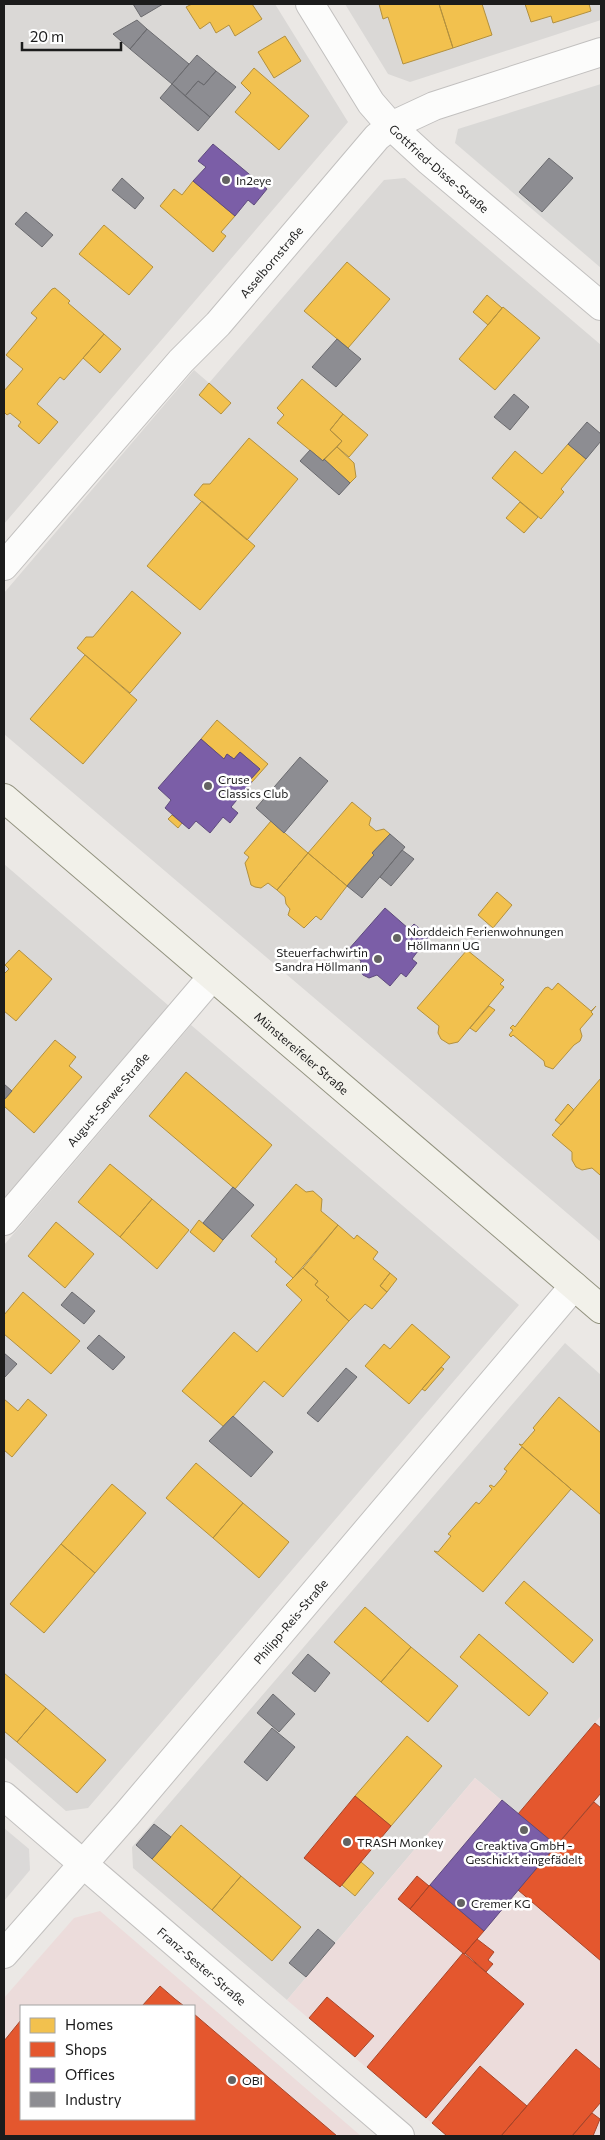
<svg xmlns="http://www.w3.org/2000/svg" width="605" height="2140" viewBox="0 0 605 2140" font-family="Commissioner,sans-serif">
  <rect width="100%" height="100%" fill="#ebe8e5"/>
  <!-- residential -->
  <path fill="#dad8d6" d="M4 4H275L348 122 4 524Z
    M345 4H601V20L410 82 388 74Z
    M405 178 601 345V1242L4 734V593L194 370 209 383 384 180Z
    M4 864 169 1006 4 1199Z
    M191 1025 519 1305 88 1808 66 1811 4 1757V1245Z
    M565 1343 601 1375V1716L518 1814 475 1778 287 2000 133 1868 132 1847Z"/>
  <!-- commercial -->
  <path fill="#ecdcdb" fill-rule="evenodd" d="M601 1716V2136H447L287 2000 475 1778 518 1814Z
    M100 1911 361 2136H4V1998L74 1918ZM21 2006H194V2119H21Z"/>
  <!-- religious -->
  <path fill="#d9d8d6" d="M601 84V268L455 143 458 129Z"/>
  <!-- parking -->
  <path fill="#dbd9d8" d="M4 1828 29 1849 30 1870 4 1901Z"/>
  <!-- homes -->
  <path fill="#f2c14e" stroke="#b2903f" d="M192 4H252L262 19 235 36 229 25 216 33 210 22 200 29 186 7Z
    M379 4H439L453 48 403 64 388 17 383 19Z
    M439 4H482L492 35 453 48Z
    M525 4H591H589L591 11 553 23 551 16 531 22Z
    M285 36 301 61 274 78 258 52Z
    M254 68 309 116 279 150 235 112 251 93 241 83Z
    M193 181 235 216 221 232 226 236 213 252 160 206 174 189 182 195Z
    M104 225 153 267 129 295 79 254Z
    M347 262 390 299 348 348 304 311Z
    M55 288 70 301 68 303 104 334 64 380 60 377 37 404 58 422 39 444 18 426 21 422 10 413 7 415 4 412V391L23 369 6 355 37 318 31 313 52 289Z
    M487 295 502 308 488 325 473 312Z
    M503 307 540 338 495 390 459 359Z
    M104 334 121 349 100 373 83 358Z
    M302 379 343 414 330 430 342 441 323 461 277 423 284 415 277 408Z
    M209 383 231 403 221 414 199 395Z
    M343 414 368 435 349 457 337 447 342 441 330 430Z
    M249 438 298 479 247 540 194 495 203 484H210Z
    M568 444 586 459 561 489 564 492 541 519 492 478 515 451 542 474Z
    M337 447 354 463 356 477 350 483 324 459Z
    M202 501 255 546 200 610 147 566Z
    M520 502 538 517 524 533 506 518Z
    M132 591 181 633 130 693 77 648 86 637H93Z
    M85 655 137 700 83 764 30 719Z
    M217 720 268 764 252 782 250 780 260 769 240 752 234 759 227 754 224 759 201 739Z
    M352 802 371 818 369 825 376 831 384 829 390 834 372 853 374 855 347 886 308 853Z
    M172 815 182 823 178 828 168 819Z
    M271 821 308 853 277 890 268 883 261 888 255 887 251 885 245 863 249 857 244 853Z
    M308 853 347 886 321 920 316 916 304 928 288 915 290 909 286 904 285 897 277 890Z
    M497 892 512 905 493 928 478 915Z
    M19 950 52 979 16 1021 4 1011V974L9 969 5 965Z
    M467 950 504 980 500 984 504 987 458 1042 449 1044 441 1039 438 1033 439 1026 417 1008Z
    M558 983 591 1011 596 1006 591 1012 593 1014 580 1029 582 1036 580 1041 574 1045 553 1069 545 1066 544 1061 513 1035 511 1037 509 1035 513 1030 510 1028 513 1025 515 1027 545 988 548 987 552 990Z
    M489 1006 495 1010 476 1032 470 1028Z
    M55 1040 76 1057 69 1066 82 1077 34 1133 4 1106V1100Z
    M186 1072 272 1145 235 1189 149 1116Z
    M601 1078V1174L600 1175 592 1168 582 1170 576 1167 572 1160V1152L552 1135Z
    M568 1104 574 1110 561 1125 555 1120Z
    M110 1164 152 1199 120 1237 78 1202Z
    M296 1184 306 1192 313 1191 322 1199 321 1211 338 1225 293 1278 275 1262 277 1259 251 1236Z
    M152 1199 189 1230 157 1269 120 1237Z
    M199 1220 223 1240 214 1252 190 1232Z
    M56 1222 94 1254 65 1288 28 1256Z
    M338 1225 354 1239 357 1235 378 1252 373 1259 390 1273 380 1286 387 1292 372 1309 365 1304 349 1321 326 1300 329 1297 315 1285 318 1281 303 1268Z
    M303 1268 318 1281 315 1285 329 1297 326 1300 349 1321 283 1397 264 1381 224 1427 182 1391 234 1332 257 1352 302 1300 286 1285Z
    M390 1273 397 1279 387 1292 380 1286Z
    M23 1292 80 1341 51 1374 4 1334V1315Z
    M412 1324 450 1357 409 1404 365 1366 384 1344 390 1349Z
    M441 1367 444 1369 425 1391 422 1389Z
    M559 1397 601 1433V1515L519 1444 522 1445 535 1430 533 1428Z
    M4 1399 18 1411 28 1399 47 1415 12 1457 4 1450Z
    M522 1447 571 1489 483 1592 434 1551 438 1552 451 1536 448 1534 476 1502 479 1504 492 1489 489 1486 491 1485 494 1487 501 1479 507 1471 504 1469Z
    M196 1463 243 1503 213 1538 166 1498Z
    M112 1484 146 1513 95 1573 61 1544Z
    M243 1503 289 1542 259 1578 213 1538Z
    M61 1544 95 1573 44 1633 10 1604Z
    M524 1581 593 1640 573 1663 505 1603Z
    M365 1607 411 1647 381 1682 334 1642Z
    M479 1634 548 1693 529 1716 460 1657Z
    M411 1647 458 1686 428 1722 381 1682Z
    M4 1673 46 1708 17 1742 4 1731Z
    M46 1708 106 1760 77 1793 17 1742Z
    M407 1736 442 1766 391 1826 355 1796Z
    M181 1825 241 1876 212 1910 152 1859Z
    M361 1862 374 1873 355 1896 342 1885Z
    M241 1876 301 1927 272 1961 212 1910Z"/>
  <!-- shops -->
  <path fill="#e4572e" stroke="#a84529" d="M595 1723 601 1728V1793L556 1846 518 1814Z
    M355 1796 391 1826 340 1887 304 1858Z
    M594 1802 601 1808V1961L518 1890Z
    M417 1876 429 1886 410 1909 398 1899Z
    M430 1885 484 1931 464 1954 410 1909Z
    M477 1939 494 1952 488 1960 493 1964 486 1972 465 1953Z
    M463 1953 524 2004 426 2118 367 2067Z
    M160 1986 175 1999 184 2006H142Z
    M327 1997 374 2036 355 2057 309 2018Z
    M194 2014 337 2136H4V2041L21 2020V2119H194Z
    M576 2049 601 2070V2102L572 2136H501Z
    M480 2066 527 2106 501 2136H447L432 2123Z
    M592 2113 600 2119 593 2136H572Z"/>
  <!-- offices -->
  <path fill="#7b5ea7" stroke="#5e4a7d" d="M213 144 267 189 254 205 248 200 235 216 193 181 206 167 198 161Z
    M201 739 224 759 227 754 234 759 240 752 260 769 250 780 252 782 231 807 238 813 230 823 223 817 210 833 196 821 189 829 182 823 165 808 171 800 158 788Z
    M385 908 409 929 414 924 429 936 412 959 417 963 406 977 401 973 390 986 377 975 369 978 363 975 359 968 361 961 348 950Z
    M502 1800 556 1845 484 1931 430 1885Z"/>
  <!-- industry -->
  <path fill="#8d8d92" stroke="#6b6b6f" d="M133 4H163L141 17Z
    M137 20 147 29 130 49 113 34Z
    M147 29 189 64 172 84 130 49Z
    M197 55 216 71 204 85 198 81 185 96 172 84Z
    M216 71 236 87 210 117 185 96 198 81 204 85Z
    M172 84 210 117 198 131 160 98Z
    M549 158 573 178 542 212 519 192Z
    M122 178 144 198 135 209 112 190Z
    M26 212 53 235 42 247 15 224Z
    M337 339 361 359 336 387 312 367Z
    M514 394 529 407 510 430 494 417Z
    M587 422 601 434V441L586 459 568 444Z
    M310 450 323 461 324 459 350 483 339 495 300 461Z
    M300 757 328 781 284 833 256 808Z
    M390 834 405 847 362 898 347 886 374 855 372 853Z
    M402 850 414 859 391 886 380 877Z
    M4 1084 12 1091 4 1100Z
    M233 1187 254 1205 223 1240 203 1223Z
    M72 1292 95 1311 84 1324 61 1305Z
    M99 1335 125 1357 113 1370 87 1348Z
    M4 1353 17 1364 5 1377 4 1376Z
    M346 1368 357 1377 318 1422 307 1413Z
    M233 1416 273 1452 251 1477 209 1441Z
    M308 1654 330 1673 315 1692 292 1673Z
    M273 1694 295 1714 279 1732 257 1713Z
    M272 1728 295 1747 267 1781 244 1762Z
    M154 1824 171 1837 152 1859 136 1845Z
    M318 1929 335 1943 306 1977 289 1963Z"/>
  <g fill="none" stroke-linecap="round" stroke-linejoin="round">
    <defs>
      <g id="street">
        <path id="s1" d="M310 4 371 103 391 126 428 160 601 306"/>
        <path id="s2" d="M4 566 181 361 218 324 377 137 391 126 434 106 601 52"/>
        <path id="s3" d="M4 1221 212 977"/>
        <path id="s4" d="M4 1796 400 2136"/>
        <path id="s5" d="M4 1954 127 1814 574 1286"/>
      </g>
      <g id="secondary">
        <path id="s6" d="M4 798 601 1309"/>
      </g>
    </defs>
    <!-- street casing -->
    <use href="#street" stroke="#c2c0bf" stroke-width="30"/>
    <!-- secondary casing -->
    <use href="#secondary" stroke="#92927f" stroke-width="30"/>
    <!-- street -->
    <use href="#street" stroke="#fcfcfb" stroke-width="28"/>
    <!-- secondary -->
    <use href="#secondary" stroke="#f2f1ea" stroke-width="28"/>
  </g>
  <!-- markers -->
  <g fill="#646362" stroke="#fff" stroke-width="2">
    <circle cx="226" cy="180" r="5"/>
    <circle cx="208" cy="786" r="5"/>
    <circle cx="397" cy="938" r="5"/>
    <circle cx="378" cy="959" r="5"/>
    <circle cx="524" cy="1830" r="5"/>
    <circle cx="347" cy="1842" r="5"/>
    <circle cx="461" cy="1903" r="5"/>
    <circle cx="232" cy="2080" r="5"/>
  </g>
  <g text-anchor="middle" dominant-baseline="central" stroke-width="5" stroke-linejoin="round" paint-order="stroke">
    <!-- street labels -->
    <g font-size="12" fill="#1c1c1c" stroke="#fff">
      <text stroke="none"><textPath href="#s1" startOffset="211">Gottfried-Disse-Straße</textPath></text>
      <text stroke="none"><textPath href="#s2" startOffset="405">Asselbornstraße</textPath></text>
      <text stroke="none"><textPath href="#s6" startOffset="392">Münstereifeler Straße</textPath></text>
      <text stroke="none"><textPath href="#s3" startOffset="160">August-Serwe-Straße</textPath></text>
      <text stroke="none"><textPath href="#s5" startOffset="439">Philipp-Reis-Straße</textPath></text>
      <text stroke="none"><textPath href="#s4" startOffset="261">Franz-Sester-Straße</textPath></text>
    </g>
    <!-- poi labels -->
    <g font-size="12" fill="#1c1c1c" stroke="#fff" text-anchor="start">
      <text x="236" y="180">In2eye</text>
      <text x="218" y="779">Cruse<tspan x="218" dy="14">Classics Club</tspan></text>
      <text x="407" y="931">Norddeich Ferienwohnungen<tspan x="407" dy="14">Höllmann UG</tspan></text>
      <text x="368" y="952" text-anchor="end">Steuerfachwirtin<tspan x="368" dy="14">Sandra Höllmann</tspan></text>
      <text x="357" y="1842">TRASH Monkey</text>
      <text x="524" y="1845" text-anchor="middle">Creaktiva GmbH -<tspan x="524" dy="14">Geschickt eingefädelt</tspan></text>
      <text x="471" y="1903">Cremer KG</text>
      <text x="242" y="2080">OBI</text>
    </g>
  </g>
  <!-- border -->
  <rect width="605" height="2140" fill="none" stroke="#1c1c1c" stroke-width="10"/>
  <!-- legend -->
  <rect x="20" y="2005" width="175" height="115" fill="#ffffff" stroke="#a4a4a4"/>
  <rect x="30" y="2018" width="25" height="15" fill="#f2c14e" stroke="#a4a4a4"/>
  <text x="65" y="2030" font-size="15" fill="#1c1c1c">Homes</text>
  <rect x="30" y="2042" width="25" height="15" fill="#e4572e" stroke="#a4a4a4"/>
  <text x="65" y="2055" font-size="15" fill="#1c1c1c">Shops</text>
  <rect x="30" y="2068" width="25" height="15" fill="#7b5ea7" stroke="#a4a4a4"/>
  <text x="65" y="2080" font-size="15" fill="#1c1c1c">Offices</text>
  <rect x="30" y="2092" width="25" height="15" fill="#8d8d92" stroke="#a4a4a4"/>
  <text x="65" y="2105" font-size="15" fill="#1c1c1c">Industry</text>
  <!-- scale -->
  <path d="M22 42v8h99v-8" fill="none" stroke="#1c1c1c" stroke-width="2.5"/>
  <text x="30" y="42" font-size="15" fill="#1c1c1c" stroke="#ffffff" stroke-width="4" paint-order="stroke">20 m</text>
</svg>
